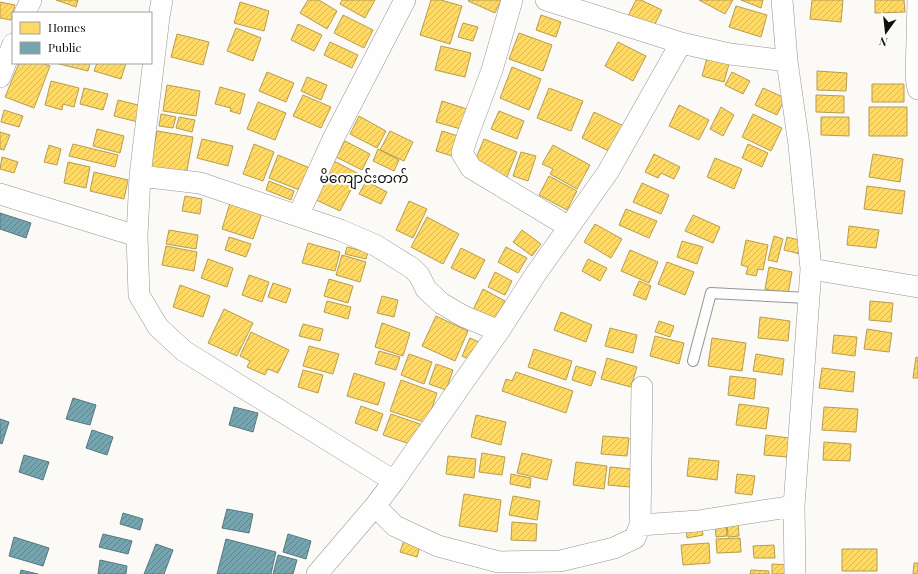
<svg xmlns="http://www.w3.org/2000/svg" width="918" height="574" viewBox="0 0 918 574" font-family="'Playfair Display','Noto Sans Myanmar',serif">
  <defs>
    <pattern id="homes-hatch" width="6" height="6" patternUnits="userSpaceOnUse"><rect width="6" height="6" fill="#ffd966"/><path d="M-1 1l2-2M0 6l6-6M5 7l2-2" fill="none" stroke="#dab957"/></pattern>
    <pattern id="public-hatch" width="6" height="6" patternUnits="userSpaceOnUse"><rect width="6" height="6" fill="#76a5af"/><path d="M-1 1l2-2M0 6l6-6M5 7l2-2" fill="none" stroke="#5f858d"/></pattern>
  </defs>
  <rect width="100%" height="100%" fill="#fbfaf6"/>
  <!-- homes -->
  <path fill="url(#homes-hatch)" stroke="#b79d4c" d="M56 0H78L76 7Z
    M308 0H319L337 11 327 29 300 13Z
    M342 0H375L365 18 340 4Z
    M431 0H441L462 6 450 44 420 35Z
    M469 0H501L495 13 468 1Z
    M636 0H641L662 10 653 28 628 16Z
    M699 0H733L725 14Z
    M741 0H763L761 8Z
    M812 0H843L841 22 810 19Z
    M875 0H904L905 12 875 13Z
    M0 2 15 5 11 20 0 18Z
    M240 2 269 11 264 31 234 23Z
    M736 6 767 15 761 37 729 27Z
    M343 15 373 30 364 48 334 33Z
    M541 15 561 22 556 37 536 30Z
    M463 23 478 27 473 41 458 37Z
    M298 24 322 35 314 51 291 40Z
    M236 28 261 38 253 61 227 51Z
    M519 33 552 45 543 71 509 59Z
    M177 34 209 42 203 65 171 57Z
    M330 42 358 55 352 68 324 55Z
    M618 42 646 56 633 81 605 66Z
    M441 46 471 53 465 77 435 70Z
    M707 58 729 64 724 82 702 76Z
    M19 63H41L50 66 34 108 5 97Z
    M60 63H90L88 71 59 64Z
    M97 63H126L121 79 94 71Z
    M512 67 541 79 529 110 500 98Z
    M817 71 847 73 846 91 817 90Z
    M267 72 294 83 286 102 259 91Z
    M732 72 750 81 743 94 725 85Z
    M307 77 327 85 321 100 301 91Z
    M51 81 79 88 74 107 63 104 62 110 45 105Z
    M872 84H904V102H872Z
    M167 85 200 91 196 116 163 111Z
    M220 87 245 94 240 114 230 111 231 108 215 104Z
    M84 88 108 94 103 110 80 104Z
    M549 88 583 101 571 131 537 118Z
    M763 88 785 98 777 115 755 105Z
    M303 95 331 107 321 128 293 116Z
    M816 95 844 96V113L816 112Z
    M118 100 142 106 138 122 114 116Z
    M442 101 473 111 468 131 436 122Z
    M258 102 286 113 275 140 247 129Z
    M679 105 709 120 699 140 669 126Z
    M721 107 734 115 723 136 710 129Z
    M869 107H907V136H869Z
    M4 110 23 116 19 127 1 122Z
    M499 111 524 121 517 139 491 129Z
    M594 112 628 128 615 154 582 138Z
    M161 114 176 117 173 128 159 126Z
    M753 114 782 128 771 151 742 137Z
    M359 116 386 131 377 148 350 134Z
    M179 117 195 120 192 132 176 128Z
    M821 117H849V136L821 135Z
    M97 129 124 136 120 153 93 146Z
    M157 131 193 137 186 176 150 170Z
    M390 131 413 142 404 161 380 150Z
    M442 131 461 137 455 157 436 151Z
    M0 132 10 135 4 150 0 149Z
    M202 139 233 146 228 166 197 158Z
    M484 139 517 152 507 177 474 163Z
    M345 141 370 154 362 170 336 157Z
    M73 144 118 155 115 167 69 156Z
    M254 144 274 152 263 181 243 174Z
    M748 144 768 153 762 167 742 158Z
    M49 145 61 149 57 165 44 162Z
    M553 145 590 165 577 189 550 174 553 169 542 164Z
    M378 149 399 160 394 171 373 161Z
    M521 152 536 156 528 181 513 176Z
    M654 154 680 167 674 179 661 173 658 178 645 172Z
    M873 154 903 159 900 182 869 177Z
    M278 155 310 168 302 191 269 178Z
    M2 157 18 162 14 173 0 169Z
    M715 158 742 169 734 189 707 177Z
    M334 161 359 174 340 211 314 199Z
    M68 162 90 167 86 188 64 183Z
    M94 172 128 180 124 199 90 191Z
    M549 176 577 191 567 210 539 195Z
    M269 181 294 191 291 200 266 190Z
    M366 181 387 192 381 204 359 194Z
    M642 183 669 195 661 214 633 202Z
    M867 186 905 191 902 214 864 209Z
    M185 196 202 199 200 214 182 211Z
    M409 201 427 209 413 238 396 230Z
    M230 203 262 213 253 239 222 229Z
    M626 209 657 221 649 238 619 225Z
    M693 215 720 227 713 243 685 231Z
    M427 217 459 234 443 264 411 247Z
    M595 224 622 239 611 258 584 242Z
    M849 226 879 230 876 248 847 245Z
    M169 230 198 235 196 249 166 244Z
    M522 230 541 244 532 256 513 242Z
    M774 236 783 239 777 262 768 260Z
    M229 237 251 244 246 257 225 250Z
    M787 237 803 241 800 254 784 250Z
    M746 240 768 245 763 270 758 269 756 276 746 274 748 267 741 265Z
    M682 241 703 247 697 264 677 257Z
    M308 243 340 252 335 271 302 263Z
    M166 246 197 252 194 271 162 265Z
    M347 247 368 252 366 259 345 254Z
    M506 247 527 258 518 273 498 262Z
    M461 248 485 260 475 279 451 268Z
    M630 250 658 262 649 283 621 271Z
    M342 255 366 262 360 282 336 275Z
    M208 259 233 268 227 287 201 278Z
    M588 259 607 268 600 281 582 271Z
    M667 262 694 272 685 295 658 284Z
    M769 267 792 272 788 294 765 289Z
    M495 272 512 281 505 295 488 287Z
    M249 275 269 282 262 302 242 295Z
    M329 279 353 286 348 303 324 296Z
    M639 281 651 286 646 300 633 295Z
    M273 283 291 289 286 303 268 297Z
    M180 285 210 296 203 317 173 307Z
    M483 289 505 301 494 321 473 310Z
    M382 296 398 300 394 317 377 313Z
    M327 301 351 307 348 319 324 312Z
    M870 301 893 303 891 322 869 320Z
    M224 309 253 323 237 356 208 343Z
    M561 312 592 325 586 342 554 330Z
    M436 316 468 331 455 361 422 346Z
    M760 317 790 321 788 341 758 338Z
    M659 321 674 326 670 337 655 332Z
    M382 323 410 333 403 356 375 347Z
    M303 324 323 329 320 341 299 336Z
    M610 328 637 335 633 353 605 346Z
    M867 329 892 333 889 352 864 349Z
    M251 332 289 350 278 373 268 369 265 375 247 367 250 361 240 356Z
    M834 335 857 337 855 356 832 353Z
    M655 336 684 343 679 364 650 356Z
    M470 338 483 344 475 362 462 356Z
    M712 338 746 343 742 371 708 366Z
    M309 346 339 354 333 374 303 366Z
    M534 349 572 361 566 380 528 367Z
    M379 351 400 357 396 370 375 364Z
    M409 354 432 362 424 384 401 375Z
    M756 354 784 359 782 375 753 371Z
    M916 357 918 358V378H913Z
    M607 358 637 367 631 387 601 379Z
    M436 364 453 370 446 390 429 384Z
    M576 366 596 372 591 386 572 380Z
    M822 368 855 372 853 392 819 388Z
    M303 370 323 375 318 393 298 387Z
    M516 372 573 391 566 413 502 391 506 379 512 381Z
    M354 373 385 383 378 405 347 396Z
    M730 376 756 379 754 399 728 395Z
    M401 380 437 393 427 423 390 411Z
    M739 404 769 408 766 429 736 425Z
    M361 406 383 414 377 431 355 423Z
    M824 407 858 409 856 432 822 430Z
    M391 414 420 424 413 445 383 435Z
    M476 415 506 422 501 445 471 437Z
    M766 435 789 438 787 457 764 455Z
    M603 436 629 438 627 456 601 454Z
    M824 442 851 444 850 461 823 460Z
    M482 453 505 457 502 475 479 472Z
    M522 453 552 460 547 480 517 473Z
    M448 456 476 459 474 478 446 474Z
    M689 458 719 461 717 480 687 476Z
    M576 462 607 466 604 489 573 485Z
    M610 467 632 469 630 487 608 485Z
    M511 474 531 478 530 488 510 484Z
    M737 474 755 476 752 495 735 493Z
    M464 494 501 500 497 532 459 526Z
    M513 496 540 501 537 520 509 515Z
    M512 522 537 524 536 541 511 540Z
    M727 522H738L739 536 728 537Z
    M715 523H726L727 536 716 537Z
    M701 525 703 535 687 538 686 528Z
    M740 538 741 552 717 553 716 539Z
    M404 540 420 546 417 557 400 552Z
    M709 543 710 563 683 565 681 545Z
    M774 545 775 558H754L753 546Z
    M842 549H877V571H842Z
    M914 563H918V574H913Z
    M772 564 791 565V574H772Z
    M751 570 769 571V574H750Z"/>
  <!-- public -->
  <path fill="url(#public-hatch)" stroke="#57787f" d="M0 213 31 223 26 238 0 229Z
    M73 398 96 405 90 425 66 419Z
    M234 407 258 413 253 432 229 425Z
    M0 419 9 422 2 444 0 443Z
    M92 430 113 437 107 455 86 448Z
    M24 455 49 462 43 480 19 472Z
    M227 509 253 514 249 533 222 528Z
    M123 513 143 519 140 530 120 524Z
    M103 534 132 541 128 554 99 547Z
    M288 534 311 541 306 559 283 552Z
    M14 537 49 548 43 566 9 556Z
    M226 539 276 552 271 574H217Z
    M156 544 173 550 164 574H144Z
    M278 555 297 560 293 574H273Z
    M100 560 127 566 126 574H98Z
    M21 570 38 574H20Z"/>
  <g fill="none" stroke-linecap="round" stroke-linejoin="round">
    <defs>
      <path id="lane" d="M693 361 711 293 808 298"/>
      <path id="street" d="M512 0 492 70 467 137 462 153 471 168 569 227
        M546 0 681 43
        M782 0 787 61
        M918 0 916 77 918 89
        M25 13 31 0
        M0 77 13 44
        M140 176 159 17 162 0
        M0 194 137 236
        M298 216 334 137 405 0
        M394 481 184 351 158 327 139 295 137 236 140 176 200 183 340 230 375 245 412 268 419 275 426 289 441 303 463 316 499 331
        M375 506 395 526 438 546 499 562 560 561 614 548 635 538 640 525 642 387
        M640 525 698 521 794 506
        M317 574 375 506 394 481 499 331 535 275 608 172 681 43 730 54 787 61 799 145 811 269 918 287
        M795 574 794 506 811 269"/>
    </defs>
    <!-- lane casing -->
    <use href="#lane" stroke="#969594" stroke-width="12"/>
    <!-- street casing -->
    <use href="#street" stroke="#969594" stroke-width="22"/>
    <!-- lane -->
    <use href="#lane" stroke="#fefefe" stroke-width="10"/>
    <!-- street -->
    <use href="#street" stroke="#fefefe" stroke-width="21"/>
  </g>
  <g text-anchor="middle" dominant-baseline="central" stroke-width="4" stroke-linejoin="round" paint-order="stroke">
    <!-- quarter labels -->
    <g font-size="14" fill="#101010" stroke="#fff">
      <text x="364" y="177">မိကျောင်းတက်</text>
    </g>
  </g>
  <!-- legend -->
  <rect x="12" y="12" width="140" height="52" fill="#ffffff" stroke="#9f9f9f"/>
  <rect x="20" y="22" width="20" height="12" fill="#ffd966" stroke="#9f9f9f"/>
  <text x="48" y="32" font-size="12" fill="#101010">Homes</text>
  <rect x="20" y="42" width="20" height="12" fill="#76a5af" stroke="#9f9f9f"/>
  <text x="48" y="52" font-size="12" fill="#101010">Public</text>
  <!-- north arrow -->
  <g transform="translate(886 32) rotate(195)" stroke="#ffffff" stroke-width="3" paint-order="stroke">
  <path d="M0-3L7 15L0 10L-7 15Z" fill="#101010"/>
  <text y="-6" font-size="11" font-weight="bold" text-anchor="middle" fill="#101010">N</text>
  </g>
</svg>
